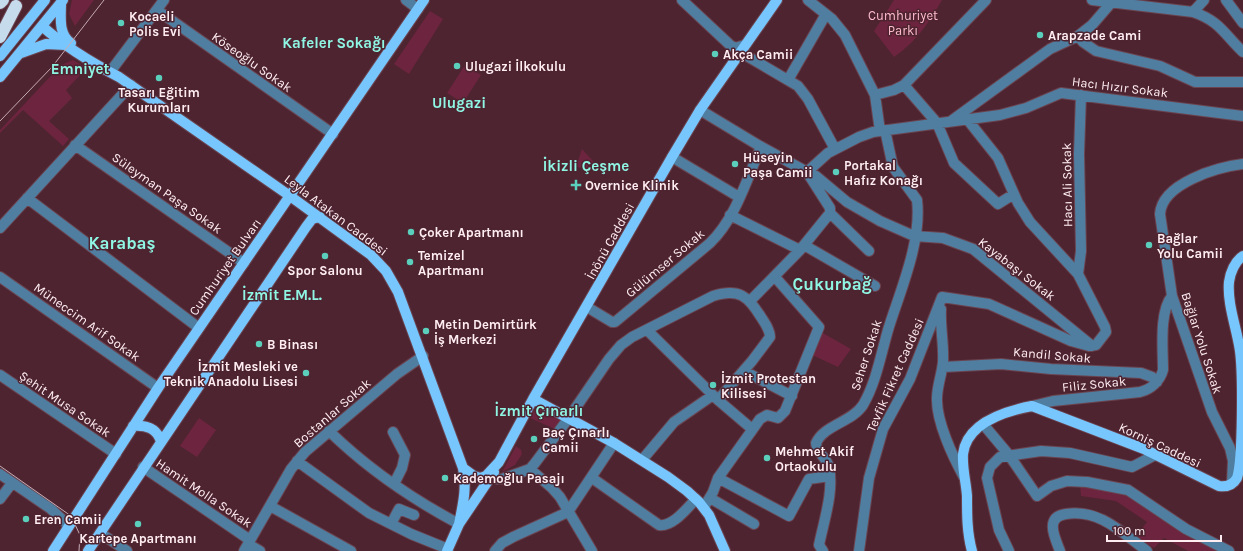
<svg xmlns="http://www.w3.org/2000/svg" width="1243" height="551" viewBox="0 0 1243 551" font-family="Karla,sans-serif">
  <rect width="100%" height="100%" fill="#4e2431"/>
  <!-- green -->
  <path fill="#6d243e" d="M72 0H94L75 26 69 14Z
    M894 0H942C928 24 917 41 894 57L874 31Z
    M430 11 443 19 409 74 394 64Z
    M73 60 87 68 66 90 72 98 49 121 69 139 63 146 23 110 0 133V130L61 65Z
    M465 65 481 75 463 103 447 93Z
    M582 149 602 171 576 167Z
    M821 332 851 349 838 367 812 355Z
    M537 406 561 419 555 429 530 418Z
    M199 418 216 430 197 457 180 446Z
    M516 446 521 450 522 454 515 465 502 472Z
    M1080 485 1122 492 1217 551H1188L1164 538 1154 548 1136 536 1147 522 1116 501 1081 496Z"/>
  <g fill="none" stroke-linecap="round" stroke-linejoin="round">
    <defs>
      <path id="minor" d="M406 0 418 9
        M682 0 730 45 735 48 745 45
        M808 0 832 19 845 35 875 95 880 131
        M1092 0 1193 12C1220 21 1224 34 1243 52
        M1226 0 1243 23
        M157 10 333 134
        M1193 12 1204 0
        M1078 36 1083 42 1096 51 1160 66 1195 82H1243
        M740 52 798 86 808 99 835 149
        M110 72 164 0
        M788 80 826 14
        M904 85 937 123 954 163 998 204 1014 194
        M875 95 894 90 904 85 986 0
        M700 110 758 145 807 172 816 176 847 202 880 221 914 236 943 238 973 249 1092 346
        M951 121 1050 49 1078 36 1092 25 1111 3
        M75 145 244 263
        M672 157 739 197
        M27 198 199 328
        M730 215 800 250
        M0 228 131 85
        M804 245 875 286
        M869 251 830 213V208L807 172 828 153 859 137 873 132 1000 115 1026 108 1061 93 1243 116
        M1078 274 1081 251 1079 154 1081 95
        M0 277 158 388
        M942 297 989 304 1071 341 1089 346 1096 345 1106 332 1105 327 1078 274 1030 222 1018 203 998 158 967 119
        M751 300 800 250 830 213
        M587 307 612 322H615L710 243C736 218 747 178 761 147
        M941 309C940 327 944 344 943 362 942 374 937 386 937 398 936 421 953 457 964 477
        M647 330 718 400 752 429
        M943 367 1001 364 1051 369 1141 373 1152 377 1157 382
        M744 371 792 396
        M0 375 116 454
        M1032 406 1053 401 1140 392C1151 389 1160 381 1163 370 1163 350 1159 311 1172 296
        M983 424 1009 455 1037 496 1051 486 1067 481 1087 482 1128 490 1186 529 1229 551
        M329 431C367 468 412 499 459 524
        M393 432 405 455 402 468 394 484
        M642 460 674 422 713 395
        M297 461 369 513 411 534 448 549
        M143 467 250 540
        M530 469 552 488 560 497 592 551
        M0 474 51 509 69 526
        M492 475 497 479H502L530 469 535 463 568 419 609 359 621 345 632 337 713 296C739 288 748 296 761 317 765 323 770 330 770 337L752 361 718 400
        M592 478 659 525C673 527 687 508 696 499
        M718 478 789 516 809 479 830 476
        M1232 483 1233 461 1230 448 1212 412 1172 296 1160 214C1162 183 1218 167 1243 164
        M710 498 754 524
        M0 499 12 483
        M270 506 351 551
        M704 507 713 492 718 478 760 419 767 415 778 418 785 411 819 327 775 277
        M391 524 399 509 414 515
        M100 533 127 551
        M248 544 260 551
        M244 551 291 469 305 452 397 374 423 356
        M495 551 502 543 513 537 568 512 614 443
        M823 551 819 545C824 520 834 492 829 467 827 458 816 452 816 443 824 425 852 422 863 405 876 383 881 354 888 330 900 291 922 242 917 200L893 167 885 130
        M859 551 869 478 883 429 910 379 942 297
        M1009 551 999 530 987 478 990 467 1000 457 1041 451 1070 453 1132 467 1155 455
        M1060 551C1055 538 1044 517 1066 514 1100 509 1121 532 1147 551"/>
      <path id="major" d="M61 3C61 17 58 34 71 43
        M42 26C64 46 92 63 119 77L290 196 371 255 386 271 398 292 463 468C467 488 463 504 459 524
        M21 53 46 44 66 45
        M0 56 45 0
        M0 77 63 0
        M533 399 614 443 668 477 687 491 699 502 709 515 725 551
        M133 426C146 425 157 428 161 442
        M463 468 474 476 480 478 486 476 499 462 533 399 672 157 700 110 777 0
        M53 551 158 388 424 0
        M88 551 306 227 312 219 320 217
        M447 551 459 524 494 472
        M972 551C967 533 967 515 967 496 966 482 962 468 963 454 967 422 1006 411 1032 406L1144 449 1219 486C1226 487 1233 485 1237 478 1243 460 1243 374 1240 351 1237 329 1227 304 1229 282 1230 273 1235 261 1243 256"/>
      <path id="highway" d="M0 3 3 0
        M0 37 16 6"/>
    </defs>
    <!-- minor casing -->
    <use href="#minor" stroke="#6a4450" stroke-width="12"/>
    <!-- major casing -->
    <use href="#major" stroke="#6a4450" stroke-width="12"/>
    <!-- highway casing -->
    <use href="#highway" stroke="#6a4450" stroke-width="14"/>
    <!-- minor -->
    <use href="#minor" stroke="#4f7ea0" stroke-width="10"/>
    <!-- major -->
    <use href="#major" stroke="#78c6fe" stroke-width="10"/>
    <!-- highway -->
    <use href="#highway" stroke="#c6dbec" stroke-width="12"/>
    <!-- tram -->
    <path stroke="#c6acb4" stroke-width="1" d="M0 121 52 67 104 0
      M0 466 71 516 80 535 79 551"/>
  </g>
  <!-- markers -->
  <g fill="#5bcebc" stroke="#4e2431" stroke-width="1.5">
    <circle cx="121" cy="23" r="4"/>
    <circle cx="1040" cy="35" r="4"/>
    <circle cx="715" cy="54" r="4"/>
    <circle cx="457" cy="66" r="4"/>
    <circle cx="159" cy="78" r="4"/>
    <circle cx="735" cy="164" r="4"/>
    <circle cx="836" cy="172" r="4"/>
    <path d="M574 179h4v4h4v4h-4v4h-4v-4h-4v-4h4z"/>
    <circle cx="411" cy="232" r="4"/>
    <circle cx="1149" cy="245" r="4"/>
    <circle cx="325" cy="256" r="4"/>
    <circle cx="410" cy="262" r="4"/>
    <circle cx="426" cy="331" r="4"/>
    <circle cx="259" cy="344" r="4"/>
    <circle cx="306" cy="373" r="4"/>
    <circle cx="713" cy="385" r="4"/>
    <circle cx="534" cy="439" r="4"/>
    <circle cx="767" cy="458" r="4"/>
    <circle cx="445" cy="478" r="4"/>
    <circle cx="26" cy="519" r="4"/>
    <circle cx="138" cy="524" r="4"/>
  </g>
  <g text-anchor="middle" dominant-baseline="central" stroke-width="3" stroke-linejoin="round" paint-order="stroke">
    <!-- park labels -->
    <g font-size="13" fill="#febdce" stroke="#4e2431">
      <text x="903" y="15">Cumhuriyet<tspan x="903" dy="15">Parkı</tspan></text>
    </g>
    <!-- poi labels -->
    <g font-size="13" font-weight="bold" fill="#ffedf2" stroke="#4e2431" text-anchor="start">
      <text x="129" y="16">Kocaeli<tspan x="129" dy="15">Polis Evi</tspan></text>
      <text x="1048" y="35">Arapzade Cami</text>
      <text x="723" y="54">Akça Camii</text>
      <text x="465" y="66">Ulugazi İlkokulu</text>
      <text x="159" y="92" text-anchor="middle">Tasarı Eğitim<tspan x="159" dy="15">Kurumları</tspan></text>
      <text x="743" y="157">Hüseyin<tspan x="743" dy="15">Paşa Camii</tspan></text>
      <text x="844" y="165">Portakal<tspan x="844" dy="15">Hafız Konağı</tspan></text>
      <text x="585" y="185">Overnice Klinik</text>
      <text x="419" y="232">Çoker Apartmanı</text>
      <text x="1157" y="238">Bağlar<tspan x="1157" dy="15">Yolu Camii</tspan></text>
      <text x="418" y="255">Temizel<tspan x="418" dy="15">Apartmanı</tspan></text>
      <text x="325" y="270" text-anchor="middle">Spor Salonu</text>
      <text x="434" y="324">Metin Demirtürk<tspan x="434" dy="15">İş Merkezi</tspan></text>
      <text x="267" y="344">B Binası</text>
      <text x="298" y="366" text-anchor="end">İzmit Mesleki ve<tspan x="298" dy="15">Teknik Anadolu Lisesi</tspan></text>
      <text x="721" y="378">İzmit Protestan<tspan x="721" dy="15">Kilisesi</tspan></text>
      <text x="542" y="432">Baç Çınarlı<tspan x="542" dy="15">Camii</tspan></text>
      <text x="775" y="451">Mehmet Akif<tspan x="775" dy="15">Ortaokulu</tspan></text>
      <text x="453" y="478">Kademoğlu Pasajı</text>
      <text x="34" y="519">Eren Camii</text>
      <text x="138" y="538" text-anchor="middle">Kartepe Apartmanı</text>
    </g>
    <!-- street labels -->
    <g font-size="13" fill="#ffedf2" stroke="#4e2431">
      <text transform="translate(252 62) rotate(35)">Köseoğlu Sokak</text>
      <text transform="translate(1120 87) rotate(7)">Hacı Hızır Sokak</text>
      <text transform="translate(1067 185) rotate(-91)">Hacı Ali Sokak</text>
      <text transform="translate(167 193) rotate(35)">Süleyman Paşa Sokak</text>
      <text transform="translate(336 215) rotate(37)">Leyla Atakan Caddesi</text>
      <text transform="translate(610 241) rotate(-61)">İnönü Caddesi</text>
      <text transform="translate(665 263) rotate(-40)">Gülümser Sokak</text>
      <text transform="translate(225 267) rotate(-55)">Cumhuriyet Bulvarı</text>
      <text transform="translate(1017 269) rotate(38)">Kayabaşı Sokak</text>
      <text transform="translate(87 322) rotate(35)">Müneccim Arif Sokak</text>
      <text transform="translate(1202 343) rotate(72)">Bağlar Yolu Sokak</text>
      <text transform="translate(866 355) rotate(-72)">Seher Sokak</text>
      <text transform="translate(1052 355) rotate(5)">Kandil Sokak</text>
      <text transform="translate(895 375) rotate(-66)">Tevfik Fikret Caddesi</text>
      <text transform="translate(1094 384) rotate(-6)">Filiz Sokak</text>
      <text transform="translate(65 404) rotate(34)">Şehit Musa Sokak</text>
      <text transform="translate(332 413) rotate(-41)">Bostanlar Sokak</text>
      <text transform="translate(1160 445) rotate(25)">Korniş Caddesi</text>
      <text transform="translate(204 493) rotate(34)">Hamit Molla Sokak</text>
    </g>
    <!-- quarter labels -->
    <g font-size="15" font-weight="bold" fill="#90f6e4" stroke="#4e2431">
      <text x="334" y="43">Kafeler Sokağı</text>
      <text x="80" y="69">Emniyet</text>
      <text x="459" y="103">Ulugazi</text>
      <text x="586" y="166">İkizli Çeşme</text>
      <text x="282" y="295">İzmit E.M.L.</text>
      <text x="539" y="411">İzmit Çınarlı</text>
    </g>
    <!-- district labels -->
    <g font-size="17" font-weight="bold" fill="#90f6e4" stroke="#4e2431">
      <text x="122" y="243">Karabaş</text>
      <text x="832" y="284">Çukurbağ</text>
    </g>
  </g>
  <!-- scale -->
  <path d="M1107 535v6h114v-6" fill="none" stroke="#ffedf2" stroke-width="2"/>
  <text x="1113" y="535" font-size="12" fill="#ffedf2" stroke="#4e2431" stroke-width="3" paint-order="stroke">100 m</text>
</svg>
